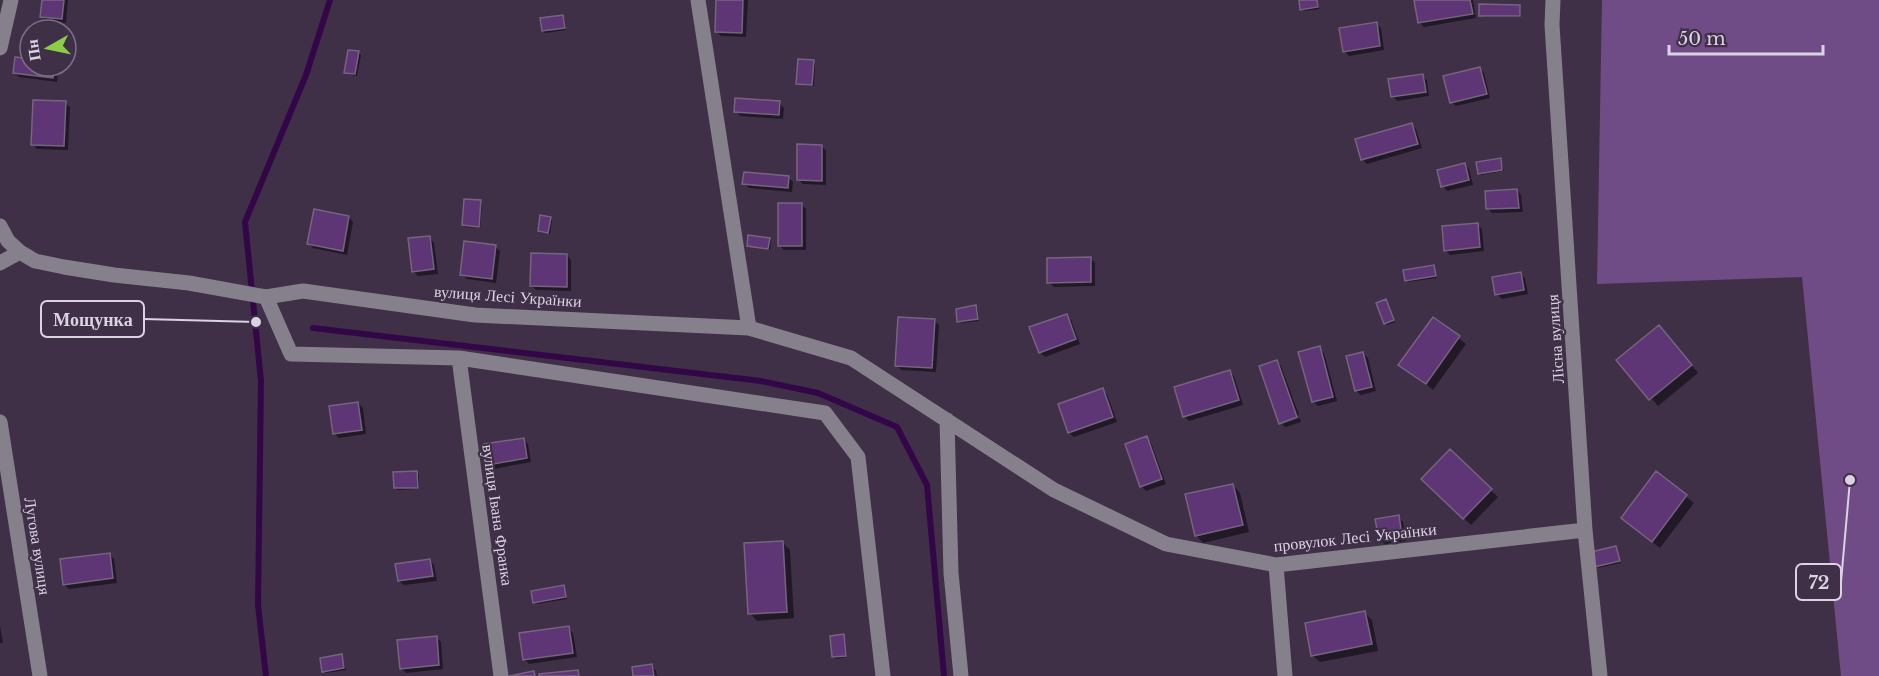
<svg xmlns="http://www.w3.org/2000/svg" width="1879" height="676" viewBox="0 0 1879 676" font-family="'Libre Baskerville',serif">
  <rect width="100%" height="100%" fill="#3f3048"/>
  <!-- green -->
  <path fill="#704c86" d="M1602 0H1879V676H1841L1802 277 1597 284Z"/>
  <!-- shadow -->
  <path fill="#0007" d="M43 0H68L66 23 46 21 41 16Z
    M718 0H748L746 37 721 36 716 31Z
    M1304 0H1318L1319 9 1304 11 1302 9Z
    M1416 0H1473L1476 18 1424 27 1419 22Z
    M1519 6 1521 8V17H1483L1481 15Z
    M563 17 565 19 566 30 545 33 543 31Z
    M1376 23 1381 28 1384 50 1349 56 1344 51Z
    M359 53 361 55 357 76 348 74 346 72Z
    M30 60V66H57L58 68 57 82 19 77 14 73Z
    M813 61 815 63 814 86 799 85 797 83Z
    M1480 68 1484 73 1490 98 1456 106 1451 102Z
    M1422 76 1427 80 1429 96 1397 101 1393 96Z
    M65 103 70 107 68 150 37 149 33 144Z
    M780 103 784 108 783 119 740 116 736 111Z
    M1412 125 1416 129 1422 148 1367 164 1362 159Z
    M822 146 826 151V185L803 184 798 179Z
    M1500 160 1504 171 1481 175 1479 173Z
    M1464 164 1469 169 1473 185 1447 191 1443 186Z
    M789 178 793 182 792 192 749 188 744 183Z
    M1517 190 1521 195 1523 212 1492 213 1488 209Z
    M480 202 482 204 480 228 465 227 463 225Z
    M801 204 806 209V250H784L779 245Z
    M349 217 353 222 347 255 313 248 309 243Z
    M550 218 552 220 550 234 541 233 539 231Z
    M1477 225 1482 229 1484 251 1450 255 1445 250Z
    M430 238 434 243 438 274 418 276 413 271Z
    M769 239 771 241 770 250 750 247 748 246Z
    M495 246 500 251 496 283 467 279 462 274Z
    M567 255 571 260V291L536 290 531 285Z
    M1090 258 1095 263V286L1054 287 1049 282Z
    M1434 267 1437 278 1408 282 1406 280Z
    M1520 273 1525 278 1528 294 1502 299 1497 294Z
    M1386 301 1395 322 1387 325 1385 323Z
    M976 307 978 309 979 321 961 323 959 321Z
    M1066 316 1071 320 1080 344 1045 357 1040 352Z
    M1434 319 1466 344 1433 390 1400 364Z
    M934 320 939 325 936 372 901 370 897 365Z
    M1666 334 1698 373 1658 406 1618 360Z
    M1319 348 1324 353 1337 401 1318 406 1313 401Z
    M1363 353 1368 358 1376 391 1361 395 1356 391Z
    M1277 361 1281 366 1299 415 1281 421Z
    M1229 371 1234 376 1243 405 1189 421 1184 416Z
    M1102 390 1107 394 1117 422 1074 437 1069 433 1060 405Z
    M358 403 363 408 366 434 339 438 334 433Z
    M1300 418 1301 422 1285 427 1282 424Z
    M1147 438 1151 443 1166 484 1146 491 1141 486Z
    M523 439 528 444 531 462 494 469 489 464Z
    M1450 451 1498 497 1471 525 1424 479Z
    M417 473 419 475V489L397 490 395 488Z
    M1656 473 1694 503 1660 548 1630 525Z
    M1233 485 1240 493 1249 532 1203 543 1196 535Z
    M1398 517 1403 522 1406 541 1385 544 1380 539Z
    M782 542 790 550 794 618 757 621 750 613Z
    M1616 548 1621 563 1598 568 1596 566Z
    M110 555 114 559 117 583 69 589 64 584Z
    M430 560 434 565 437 581 404 585 399 581Z
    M564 587 567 599 537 604 535 602Z
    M1365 613 1372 620 1378 651 1320 662 1312 655Z
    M0 626 3 643H0Z
    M568 628 573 633 577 657 529 664 524 659Z
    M843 636 845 637 847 657 836 659 834 657Z
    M436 637 441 642 443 669 406 673 401 668Z
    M341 656 343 658 346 670 326 673 324 671Z
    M652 666 656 671 657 676H634Z"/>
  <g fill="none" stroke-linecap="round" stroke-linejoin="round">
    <!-- stream -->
    <path stroke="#330747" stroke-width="6" d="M313 328 761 381 818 393 897 427 927 485 944 676
      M266 676 258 605 261 381 245 222 306 75 330 0"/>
  </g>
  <!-- building -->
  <path fill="#5e3575" stroke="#756480" stroke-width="1.5" d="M42 0H64L62 19 40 17Z
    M716 0H743L742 33 715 32Z
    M1299 0H1317L1318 7 1300 10Z
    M1414 0H1470L1473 14 1418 23Z
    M1479 4 1520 5V16H1479Z
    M563 15 565 28 542 31 540 18Z
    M1377 22 1380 46 1343 52 1339 28Z
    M348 50 359 51 355 74 344 73Z
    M15 57 30 59V66H54L53 78 13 73Z
    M798 59 814 60 812 85 796 84Z
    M1480 67 1487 94 1450 103 1443 76Z
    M1423 74 1426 92 1391 97 1388 79Z
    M735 98 780 101 779 115 734 112Z
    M33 100 66 101 64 146 31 145Z
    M1412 123 1418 144 1361 160 1355 139Z
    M797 144 822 145V181L797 180Z
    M1501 158 1502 170 1478 174 1476 162Z
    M1465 163 1469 180 1441 187 1437 170Z
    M744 172 789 176 788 188 742 184Z
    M1517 189 1519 208 1486 209 1485 191Z
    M464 199 481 200 479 227 462 225Z
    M778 203H802V246H778Z
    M314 209 349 216 343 251 307 244Z
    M540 215 551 217 548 233 538 231Z
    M1478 223 1480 247 1444 251 1442 226Z
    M748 235 770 238 768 249 747 246Z
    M430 236 434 269 412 272 408 238Z
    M464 241 496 245 492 279 460 275Z
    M531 253 567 254V287L530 286Z
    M1091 257V282L1047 283V258Z
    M1434 265 1436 276 1405 281 1403 270Z
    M1521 272 1524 290 1495 295 1492 277Z
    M1386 299 1394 320 1384 324 1376 303Z
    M976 305 978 319 957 322 956 309Z
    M1067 314 1076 339 1039 353 1029 327Z
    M898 317 935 319 932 368 895 366Z
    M1433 317 1460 336 1426 384 1398 365Z
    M1659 325 1692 365 1649 400 1616 360Z
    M1320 346 1333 397 1312 402 1298 352Z
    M1363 352 1372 387 1355 391 1346 356Z
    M1277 360 1297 417 1279 424 1259 366Z
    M1230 370 1239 400 1183 417 1174 387Z
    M1103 388 1113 417 1068 433 1058 404Z
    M358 402 362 430 333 434 329 406Z
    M1147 436 1162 479 1140 487 1125 444Z
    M524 438 527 458 488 465 484 444Z
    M1450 449 1492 489 1463 519 1421 479Z
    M417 471 418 488H394L393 472Z
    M1656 471 1687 495 1652 542 1621 518Z
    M1233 484 1243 525 1195 536 1185 494Z
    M1399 515 1402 536 1379 540 1375 519Z
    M783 541 787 612 748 614 744 543Z
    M1616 546 1620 561 1594 567 1591 552Z
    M110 553 113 578 63 585 60 559Z
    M430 559 433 576 398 581 395 564Z
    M564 585 566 597 533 603 531 591Z
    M1365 611 1372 644 1311 656 1305 623Z
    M569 626 573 653 523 660 519 633Z
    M844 634 846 656 832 657 830 636Z
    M437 636 439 665 400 669 397 640Z
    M342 654 344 668 322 672 320 658Z
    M652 664 654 676H633L632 667Z
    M578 670 579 676H539V674Z
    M534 671 535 676H509Z"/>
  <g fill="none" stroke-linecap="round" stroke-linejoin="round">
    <!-- minor -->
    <path stroke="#867f8c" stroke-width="15" d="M698 0 749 328
      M1553 0 1552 25 1585 530 1600 676
      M0 48 11 0
      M0 226 8 241 20 252 35 261 64 267 114 275 189 283 266 297 303 291 475 315 749 328 851 358 1054 490 1166 544 1276 565 1585 530
      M0 263 20 252
      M266 297 291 354 459 358 825 413 858 457 883 676
      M459 358 501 676
      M947 420 951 573 961 676
      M0 422 40 676
      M1276 565 1285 676"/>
  </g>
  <g text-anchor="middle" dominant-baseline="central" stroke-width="4.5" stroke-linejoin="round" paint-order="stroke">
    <!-- street labels -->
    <g font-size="16" fill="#dbd2e2" stroke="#3f3048">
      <text transform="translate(508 296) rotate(4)">вулиця Лесі Українки</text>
      <text transform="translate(1555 339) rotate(-94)">Лісна вулиця</text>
      <text transform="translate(498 515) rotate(82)">вулиця Івана Франка</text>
      <text transform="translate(1355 537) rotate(-6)">провулок Лесі Українки</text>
      <text transform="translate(38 546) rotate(81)">Лугова вулиця</text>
    </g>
  </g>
  <!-- callouts -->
  <path fill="none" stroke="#dbd2e2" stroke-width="2" d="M256 322L144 319M1850 480L1841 582"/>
  <g fill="#dbd2e2" stroke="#3f3048" stroke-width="2">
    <circle cx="256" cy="322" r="6"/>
    <circle cx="1850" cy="480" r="6"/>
  </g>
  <g fill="#3f3048" stroke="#dbd2e2" stroke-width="2">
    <rect x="41" y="301" width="103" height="36" rx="6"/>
    <rect x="1796" y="564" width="45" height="36" rx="6"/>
  </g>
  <g font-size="18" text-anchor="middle" font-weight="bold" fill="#dbd2e2">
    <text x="93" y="326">Мощунка</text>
    <text x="1819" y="589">72</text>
  </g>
  <!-- north arrow -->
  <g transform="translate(48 48) rotate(261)"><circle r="28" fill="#3f3048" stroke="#7d7186" stroke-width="1.5"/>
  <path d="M0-4.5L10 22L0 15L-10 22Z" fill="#8bce46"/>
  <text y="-9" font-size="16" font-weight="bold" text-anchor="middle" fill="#dbd2e2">Пн</text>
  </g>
  <!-- scale -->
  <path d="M1669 45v9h154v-9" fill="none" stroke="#dbd2e2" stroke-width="3"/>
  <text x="1678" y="45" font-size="18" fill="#dbd2e2" stroke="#3f3048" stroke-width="4.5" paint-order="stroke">50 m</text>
</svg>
